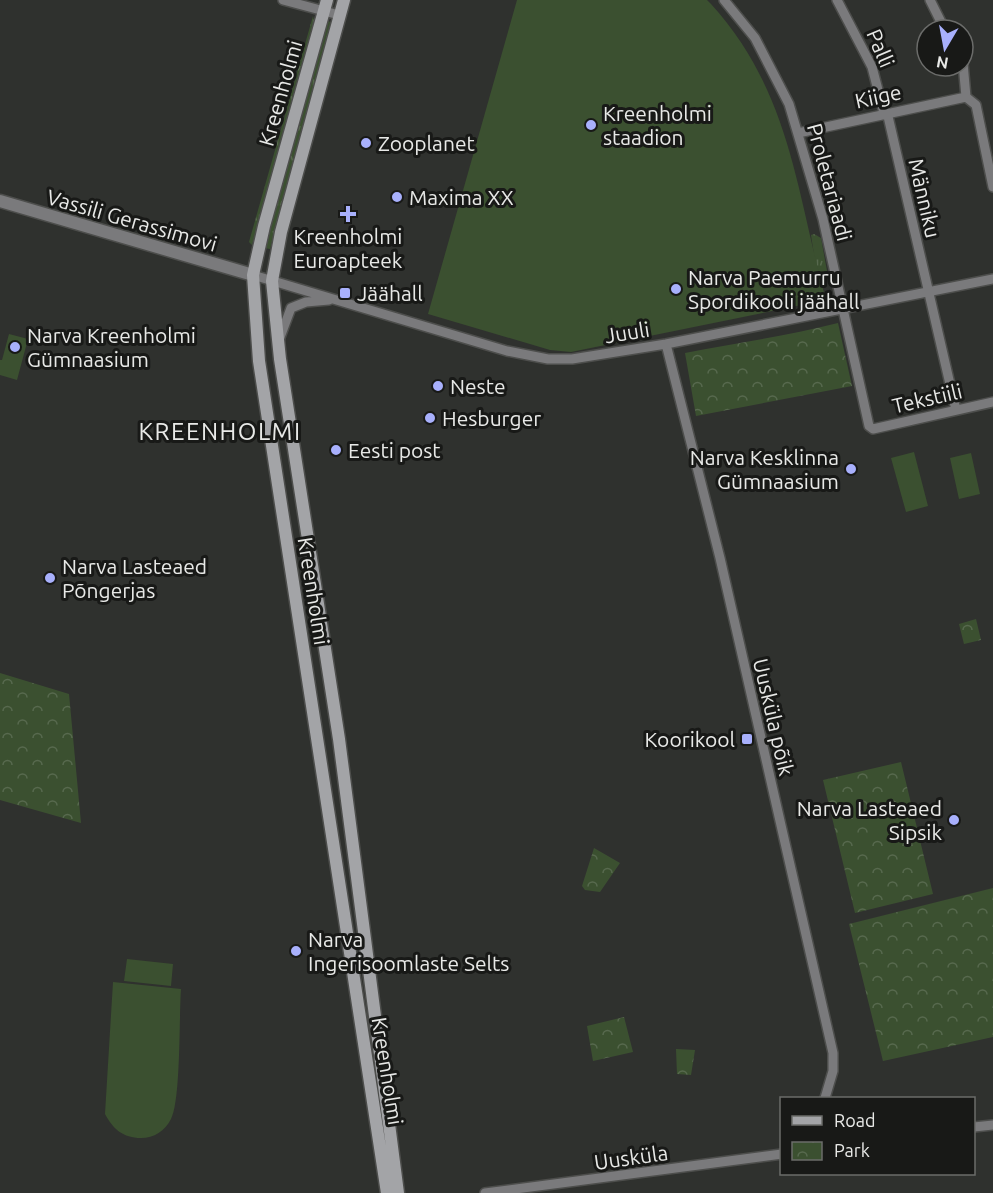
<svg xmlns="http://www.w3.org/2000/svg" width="993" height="1193" viewBox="0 0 993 1193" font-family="Ubuntu,sans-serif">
  <defs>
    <pattern id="grass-tufts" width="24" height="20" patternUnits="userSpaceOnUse" patternTransform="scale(1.5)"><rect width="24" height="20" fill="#3b5030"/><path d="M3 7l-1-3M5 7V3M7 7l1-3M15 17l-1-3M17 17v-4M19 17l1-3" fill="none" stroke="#57694e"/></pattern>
    <pattern id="park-crowns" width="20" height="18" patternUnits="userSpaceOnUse" patternTransform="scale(1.5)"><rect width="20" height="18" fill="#3b5030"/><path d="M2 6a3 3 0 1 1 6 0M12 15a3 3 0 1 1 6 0" fill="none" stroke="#57694e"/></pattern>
  </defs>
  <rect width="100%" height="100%" fill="#2f312e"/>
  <!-- grass -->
  <path fill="url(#grass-tufts)" d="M313 16 315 25 252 245 249 242Z
    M327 21 331 22 270 249 265 248 267 230Z
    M814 234 821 238 827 271 820 274H817L811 235Z"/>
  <!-- park -->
  <path fill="url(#park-crowns)" d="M838 323 852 386 696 416 685 353C736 343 787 336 838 323Z
    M976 619 981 640 964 644 959 624Z
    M0 673 69 694 81 823 0 800Z
    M901 762 933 894 855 913 823 780Z
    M594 848 620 863 600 892 585 890 582 886Z
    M993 888V1037L883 1061 849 924Z
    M624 1017 633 1052 593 1061 587 1026Z
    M676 1049 695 1050 691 1075 677 1074Z"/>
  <!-- garden -->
  <path fill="#3b5030" d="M517 0H707L711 4C791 92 796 191 826 300L571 352 550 350 428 314Z
    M9 334 28 339 17 380 0 375V360H2Z
    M914 452 928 506 906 512 891 458Z
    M971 453 980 494 959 499 950 458Z
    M127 959 173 964 171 986 124 981Z
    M113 982 181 989C179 1015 181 1100 171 1119 165 1131 154 1138 141 1138 123 1138 113 1129 105 1114Z"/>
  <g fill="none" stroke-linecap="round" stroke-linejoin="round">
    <defs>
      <path id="minor" d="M283 0 339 15
        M724 0 755 38 789 104 823 219 869 426 873 429 993 402
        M837 0 872 67 884 113
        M930 0 945 30
        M963 63 966 97
        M966 97 976 105 993 187
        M887 112 956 410
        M798 133 966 97
        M253 275 507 351 548 359H572L666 344 993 279
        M279 340 291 308 306 302 329 300
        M666 344 720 558 833 1053V1071L825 1098
        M974 1127 993 1125
        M485 1193 782 1154"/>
      <path id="tertiary" d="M0 201 253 275"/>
      <path id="secondary" d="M327 0 264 226 253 275 259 361 387 1193
        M344 0 281 232 272 281 280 359 339 739 398 1193"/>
    </defs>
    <!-- minor casing -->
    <use href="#minor" stroke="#4d4e4c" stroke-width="12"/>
    <!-- tertiary casing -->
    <use href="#tertiary" stroke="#4d4e4c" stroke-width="15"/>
    <!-- secondary casing -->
    <use href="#secondary" stroke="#4d4e4c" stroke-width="15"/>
    <!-- minor -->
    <use href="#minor" stroke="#7a7a7c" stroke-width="9"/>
    <!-- tertiary -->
    <use href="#tertiary" stroke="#7a7a7c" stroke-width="12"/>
    <!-- secondary -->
    <use href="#secondary" stroke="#a3a4a7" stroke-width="12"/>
  </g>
  <!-- markers -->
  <g fill="#a8b0fc" stroke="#181917" stroke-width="2">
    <circle cx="591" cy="125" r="6"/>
    <circle cx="366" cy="143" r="6"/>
    <circle cx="397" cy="197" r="6"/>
    <path d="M345 205h6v6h6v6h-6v6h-6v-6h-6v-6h6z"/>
    <circle cx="676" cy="289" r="6"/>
    <rect x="339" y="287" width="12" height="12" rx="3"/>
    <circle cx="15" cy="347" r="6"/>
    <circle cx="438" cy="386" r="6"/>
    <circle cx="430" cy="418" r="6"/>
    <circle cx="336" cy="450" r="6"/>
    <circle cx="851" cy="469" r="6"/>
    <circle cx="50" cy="578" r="6"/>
    <rect x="741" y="733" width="12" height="12" rx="3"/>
    <circle cx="954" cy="820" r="6"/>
    <circle cx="296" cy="951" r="6"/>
  </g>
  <g text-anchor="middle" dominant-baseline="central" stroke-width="6" stroke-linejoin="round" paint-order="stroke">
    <!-- street labels -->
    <g font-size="21" fill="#e8e9e7" stroke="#181917">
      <text transform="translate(881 48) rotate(67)">Palli</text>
      <text transform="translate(280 93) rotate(-74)">Kreenholmi</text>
      <text transform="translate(878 96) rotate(-12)">Kiige</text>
      <text transform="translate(830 182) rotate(75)">Proletariaadi</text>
      <text transform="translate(925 198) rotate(77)">Männiku</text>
      <text transform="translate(132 220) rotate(16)">Vassili Gerassimovi</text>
      <text transform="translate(627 332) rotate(-9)">Juuli</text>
      <text transform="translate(927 398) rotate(-13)">Tekstiili</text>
      <text transform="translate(314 591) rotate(81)">Kreenholmi</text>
      <text transform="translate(774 717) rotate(77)">Uusküla põik</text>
      <text transform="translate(388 1071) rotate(81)">Kreenholmi</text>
      <text transform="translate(631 1157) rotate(-8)">Uusküla</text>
    </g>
    <!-- poi labels -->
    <g font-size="21" fill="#e8e9e7" stroke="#181917" text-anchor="start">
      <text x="603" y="113">Kreenholmi<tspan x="603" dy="24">staadion</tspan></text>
      <text x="378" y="143">Zooplanet</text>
      <text x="409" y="197">Maxima XX</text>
      <text x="348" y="236" text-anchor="middle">Kreenholmi<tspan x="348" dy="24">Euroapteek</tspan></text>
      <text x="688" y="277">Narva Paemurru<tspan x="688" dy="24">Spordikooli jäähall</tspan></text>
      <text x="357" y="293">Jäähall</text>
      <text x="27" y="335">Narva Kreenholmi<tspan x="27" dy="24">Gümnaasium</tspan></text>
      <text x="450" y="386">Neste</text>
      <text x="442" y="418">Hesburger</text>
      <text x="348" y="450">Eesti post</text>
      <text x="839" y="457" text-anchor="end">Narva Kesklinna<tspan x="839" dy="24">Gümnaasium</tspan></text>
      <text x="62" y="566">Narva Lasteaed<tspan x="62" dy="24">Põngerjas</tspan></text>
      <text x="735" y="739" text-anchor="end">Koorikool</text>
      <text x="942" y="808" text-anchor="end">Narva Lasteaed<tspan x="942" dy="24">Sipsik</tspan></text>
      <text x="308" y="939">Narva<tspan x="308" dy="24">Ingerisoomlaste Selts</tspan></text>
    </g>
    <!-- quarter labels -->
    <g font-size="24" letter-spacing="1.5" fill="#e8e9e7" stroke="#181917">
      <text x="220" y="431">KREENHOLMI</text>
    </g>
  </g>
  <!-- legend -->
  <rect x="780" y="1097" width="195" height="78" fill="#181917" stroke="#6b6c6a" stroke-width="1.5"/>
  <rect x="792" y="1116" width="30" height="9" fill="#a3a4a7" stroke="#6b6c6a" stroke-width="1.5"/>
  <text x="834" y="1127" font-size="18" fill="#e8e9e7">Road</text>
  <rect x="792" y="1142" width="30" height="18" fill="url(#park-crowns)" stroke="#6b6c6a" stroke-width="1.5"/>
  <text x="834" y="1157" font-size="18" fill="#e8e9e7">Park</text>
  <!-- north arrow -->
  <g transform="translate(945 48) rotate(190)"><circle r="28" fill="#181917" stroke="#6b6c6a" stroke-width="1.5"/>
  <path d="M0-4.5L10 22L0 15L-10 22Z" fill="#a8b0fc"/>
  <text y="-9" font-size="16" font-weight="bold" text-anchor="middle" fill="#e8e9e7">N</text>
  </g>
</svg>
